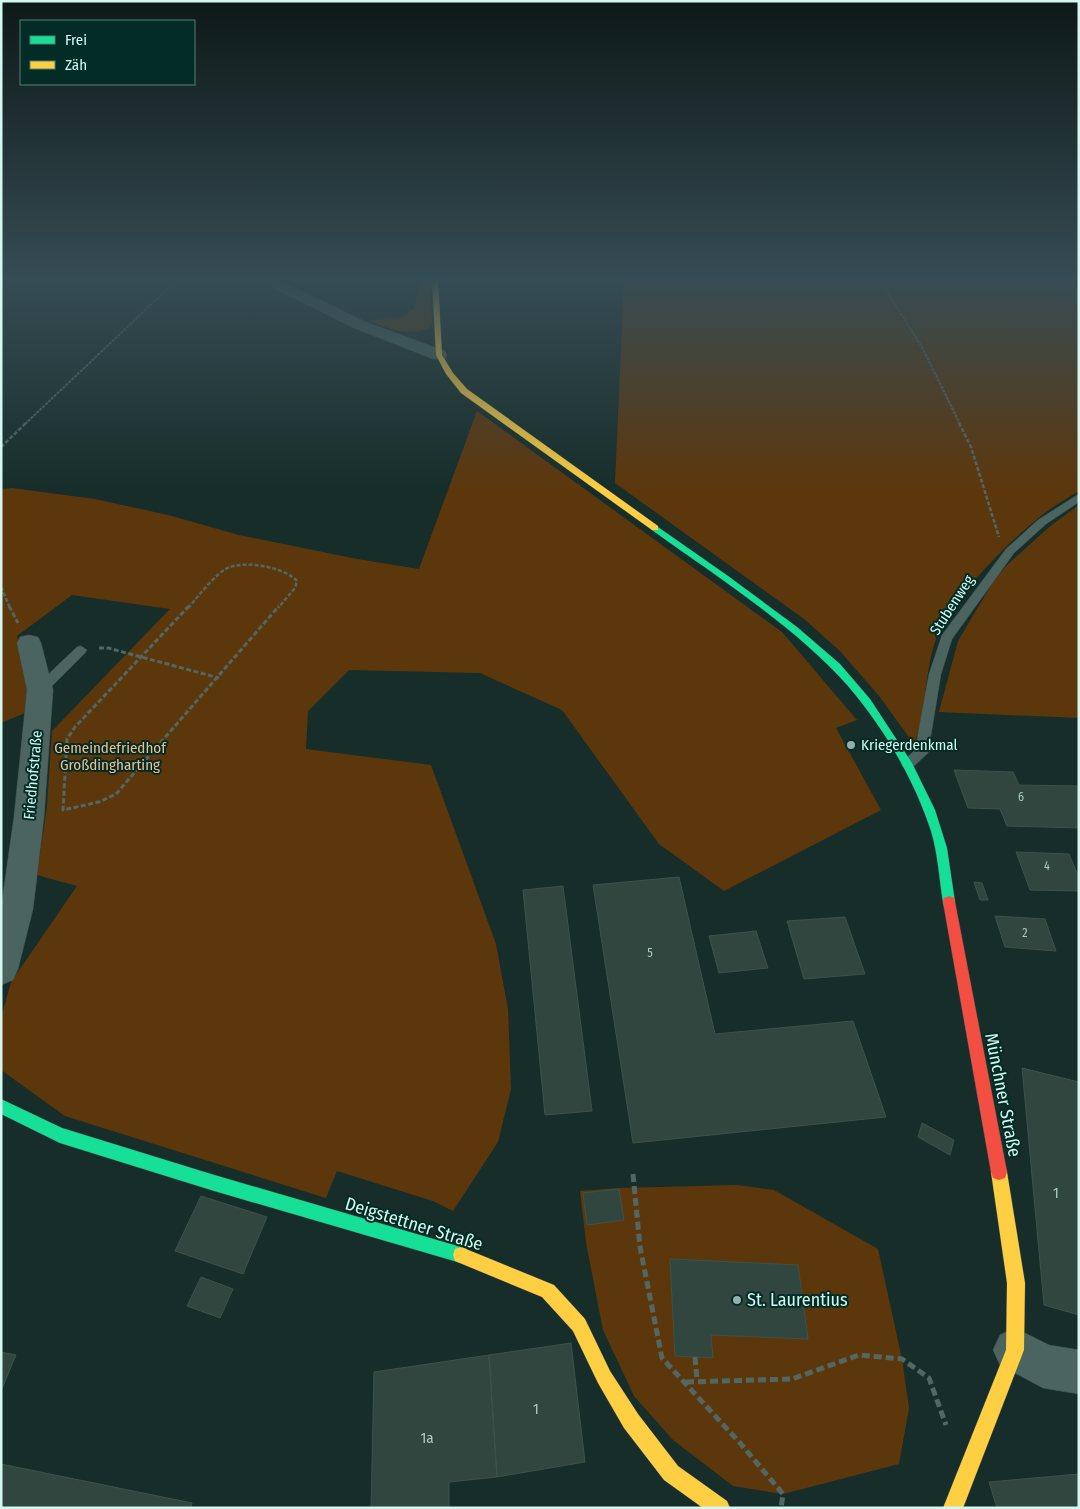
<svg xmlns="http://www.w3.org/2000/svg" width="1080" height="1509" viewBox="0 0 1080 1509" font-family="'Fira Sans Condensed',sans-serif">
  <rect width="100%" height="100%" fill="#172d29"/>
  <!-- green -->
  <path fill="#5d370c" d="M421 279H430L432 322 428 329C406 336 390 329 369 321L402 317 414 308Z
    M624 279H1079V491C1064 500 1048 509 1035 521 1005 545 950 601 937 636 924 671 927 709 914 744L879 696 840 651 804 619 615 483Z
    M477 411 782 632 857 720 836 728 881 810 724 891 659 844 562 710 480 673 349 670 308 711 306 749 431 765 496 944 508 1009 511 1089 498 1142 453 1211 433 1201 337 1171 326 1198 65 1116 1 1070V1018L11 982 77 886 37 875 47 806 52 731 170 609 72 595 17 636 28 684 25 713 1 723V489L12 488 95 499 168 515 239 535 357 559 419 569Z
    M1079 505V718L939 712 958 641 993 582 1006 566 1049 527Z
    M737 1185 774 1190 878 1249 902 1359 909 1408 899 1464 783 1494 733 1486 673 1440 634 1396 603 1330 586 1243 580 1191 619 1188Z"/>
  <!-- building -->
  <path fill="#31463f" stroke="#3d524a" d="M954 770 1013 772 1019 785 1079 786V828L1007 826 1000 809 968 808Z
    M1016 852 1069 854 1079 878V891L1030 890Z
    M679 877 715 1034 853 1021 886 1117 633 1143 593 885Z
    M974 882 982 883 988 900H980Z
    M563 886 592 1111 545 1115 523 890Z
    M995 916 1045 919 1056 951 1005 947Z
    M845 917 865 974 804 979 787 921Z
    M756 931 768 968 719 973 709 936Z
    M1022 1068 1079 1082V1315L1044 1305Z
    M922 1123 954 1140 950 1155 918 1137Z
    M619 1189 624 1220 587 1225 583 1193Z
    M201 1196 267 1217 243 1274 175 1251Z
    M670 1259 798 1265 808 1339 711 1335 713 1358 675 1356Z
    M201 1277 233 1289 220 1318 187 1306Z
    M571 1343 585 1462 497 1477 489 1355Z
    M1 1352 16 1355 1 1391Z
    M489 1355 497 1477 449 1482V1508H371L374 1372Z
    M1 1464 192 1503 191 1508H1Z
    M1079 1474V1508H997L989 1482Z"/>
  <g fill="none" stroke-linecap="round" stroke-linejoin="round">
    <defs>
      <path id="lane" d="M1079 494V502L1046 524 1014 553 952 639 941 674 928 753 913 767 908 768 903 767 901 763 915 750 929 674 942 635 1006 549 1038 520Z
        M81 646 87 650 85 653 45 693H35L34 690 35 687 77 647Z"/>
      <path id="street" d="M266 279H282L287 284 366 322 445 351 447 355 445 359H433L354 328 277 290Z
        M29 635 38 637 41 643 53 690 44 817 33 909 18 969 13 980 1 985V908L14 817 27 690 17 643 20 637Z
        M1015 1328 1049 1345 1079 1350V1394L1043 1388 1000 1365 993 1350 1000 1335Z"/>
      <path id="fast" d="M655 525 728 576 797 627 840 664 870 699 912 763 935 810 947 848 955 902 954 906 949 908 944 906 943 902C939 878 938 854 931 831 914 779 884 728 848 686 796 627 716 576 652 530L651 528Z
        M1 1099 62 1128 211 1174 461 1247 467 1249 469 1255 467 1261 461 1263 211 1190 60 1143 1 1114Z"/>
      <path id="slow" d="M432 279H438L442 355 453 373 467 389 658 526V530H652L461 393 446 374 436 355Z
        M999 1164 1005 1166 1007 1172 1025 1283 1024 1350 963 1508H943L1006 1350 1007 1283 991 1172 993 1166Z
        M461 1247 554 1285 585 1319 610 1371 638 1414 678 1466 727 1501 730 1508H703L664 1480 624 1428 598 1383 573 1331 542 1297 455 1261 453 1255 455 1249Z"/>
      <path id="jam" d="M949 896 954 898 955 902 1007 1172 1005 1178 999 1180 993 1178 991 1172 943 902 944 898Z"/>
    </defs>
    <!-- lane casing -->
    <use href="#lane" stroke="#384a46" stroke-width="1"/>
    <!-- street casing -->
    <use href="#street" stroke="#384a46" stroke-width="1"/>
    <!-- fast casing -->
    <use href="#fast" stroke="#384a46" stroke-width="1"/>
    <!-- slow casing -->
    <use href="#slow" stroke="#384a46" stroke-width="1"/>
    <!-- jam casing -->
    <use href="#jam" stroke="#384a46" stroke-width="1"/>
    <!-- path-far3 -->
    <path stroke="#526762" stroke-width="2" stroke-dasharray="3 1" stroke-linecap="butt" d="M879 279 922 347 960 424
      M25 424 178 279"/>
    <!-- path-far2 -->
    <path stroke="#526762" stroke-width="2.5" stroke-dasharray="4 2" stroke-linecap="butt" d="M959 423 971 447 999 537
      M1 447 26 423
      M1 587 10 608
      M188 608C198 597 217 571 230 567 248 561 284 567 297 581L295 588 278 608"/>
    <!-- path-far1 -->
    <path stroke="#526762" stroke-width="3" stroke-dasharray="5 2.5" stroke-linecap="butt" d="M9 606 18 623
      M189 606 75 727 67 739 63 810 99 802 116 794 279 606
      M99 648H108L219 678"/>
    <!-- path -->
    <path stroke="#526762" stroke-width="5" stroke-dasharray="8 4" stroke-linecap="butt" d="M633 1174 640 1247 662 1358 740 1443 783 1494 781 1508
      M695 1357 697 1380
      M686 1382 792 1379 859 1355 902 1359 929 1378 946 1425"/>
    <!-- lane -->
    <use href="#lane" fill="#4b645f" fill-rule="evenodd"/>
    <!-- street -->
    <use href="#street" fill="#4b645f" fill-rule="evenodd"/>
    <!-- fast -->
    <use href="#fast" fill="#16e098" fill-rule="evenodd"/>
    <!-- slow -->
    <use href="#slow" fill="#ffcf43" fill-rule="evenodd"/>
    <!-- jam -->
    <use href="#jam" fill="#f24e42" fill-rule="evenodd"/>
  </g>
  <!-- sky -->
  <linearGradient id="sky" x2="0" y2="1"><stop stop-color="#0d1917"/><stop offset="0.57" stop-color="#364c54"/><stop offset="1" stop-color="#364c54" stop-opacity="0"/></linearGradient>
  <rect width="1080" height="490" fill="url(#sky)"/>
  <!-- markers -->
  <g fill="#92b1aa" stroke="#022c25" stroke-width="2">
    <circle cx="851" cy="745" r="5"/>
    <circle cx="737" cy="1300" r="5"/>
  </g>
  <g text-anchor="middle" dominant-baseline="central" stroke-width="4" stroke-linejoin="round" paint-order="stroke">
    <!-- number labels -->
    <g font-size="12" fill="#abccc3">
      <text x="1021" y="797">6</text>
      <text x="1047" y="866">4</text>
      <text x="1025" y="933">2</text>
      <text x="650" y="953">5</text>
    </g>
    <!-- street labels -->
    <g font-size="15" fill="#d4f8ef" stroke="#022c25">
      <text transform="translate(952 605) rotate(-57)">Stubenweg</text>
      <text transform="translate(33 775) rotate(-85)">Friedhofstraße</text>
    </g>
    <!-- poi labels -->
    <g font-size="15" fill="#d4f8ef" stroke="#022c25" text-anchor="start">
      <text x="861" y="745">Kriegerdenkmal</text>
    </g>
    <!-- park labels -->
    <g font-size="15" fill="#f3bb90" stroke="#022c25">
      <text x="110" y="748">Gemeindefriedhof<tspan x="110" dy="17">Großdingharting</tspan></text>
    </g>
    <!-- near-number labels -->
    <g font-size="15" fill="#abccc3">
      <text x="1056" y="1193">1</text>
      <text x="536" y="1409">1</text>
      <text x="427" y="1438">1a</text>
    </g>
    <!-- near-street labels -->
    <g font-size="18" fill="#d4f8ef" stroke="#022c25">
      <text transform="translate(1003 1095) rotate(79)">Münchner Straße</text>
      <text transform="translate(414 1224) rotate(17)">Deigstettner Straße</text>
    </g>
    <!-- near-poi labels -->
    <g font-size="18" fill="#d4f8ef" stroke="#022c25" text-anchor="start">
      <text x="747" y="1300">St. Laurentius</text>
    </g>
  </g>
  <!-- border -->
  <rect width="1080" height="1509" fill="none" stroke="#d4f8ef" stroke-width="5"/>
  <!-- legend -->
  <rect x="20" y="20" width="175" height="65" fill="#022c25" stroke="#567e76"/>
  <rect x="30" y="36" width="25" height="8" fill="#16e098" stroke="#567e76"/>
  <text x="65" y="45" font-size="15" fill="#d4f8ef">Frei</text>
  <rect x="30" y="61" width="25" height="8" fill="#ffcf43" stroke="#567e76"/>
  <text x="65" y="70" font-size="15" fill="#d4f8ef">Zäh</text>
</svg>
